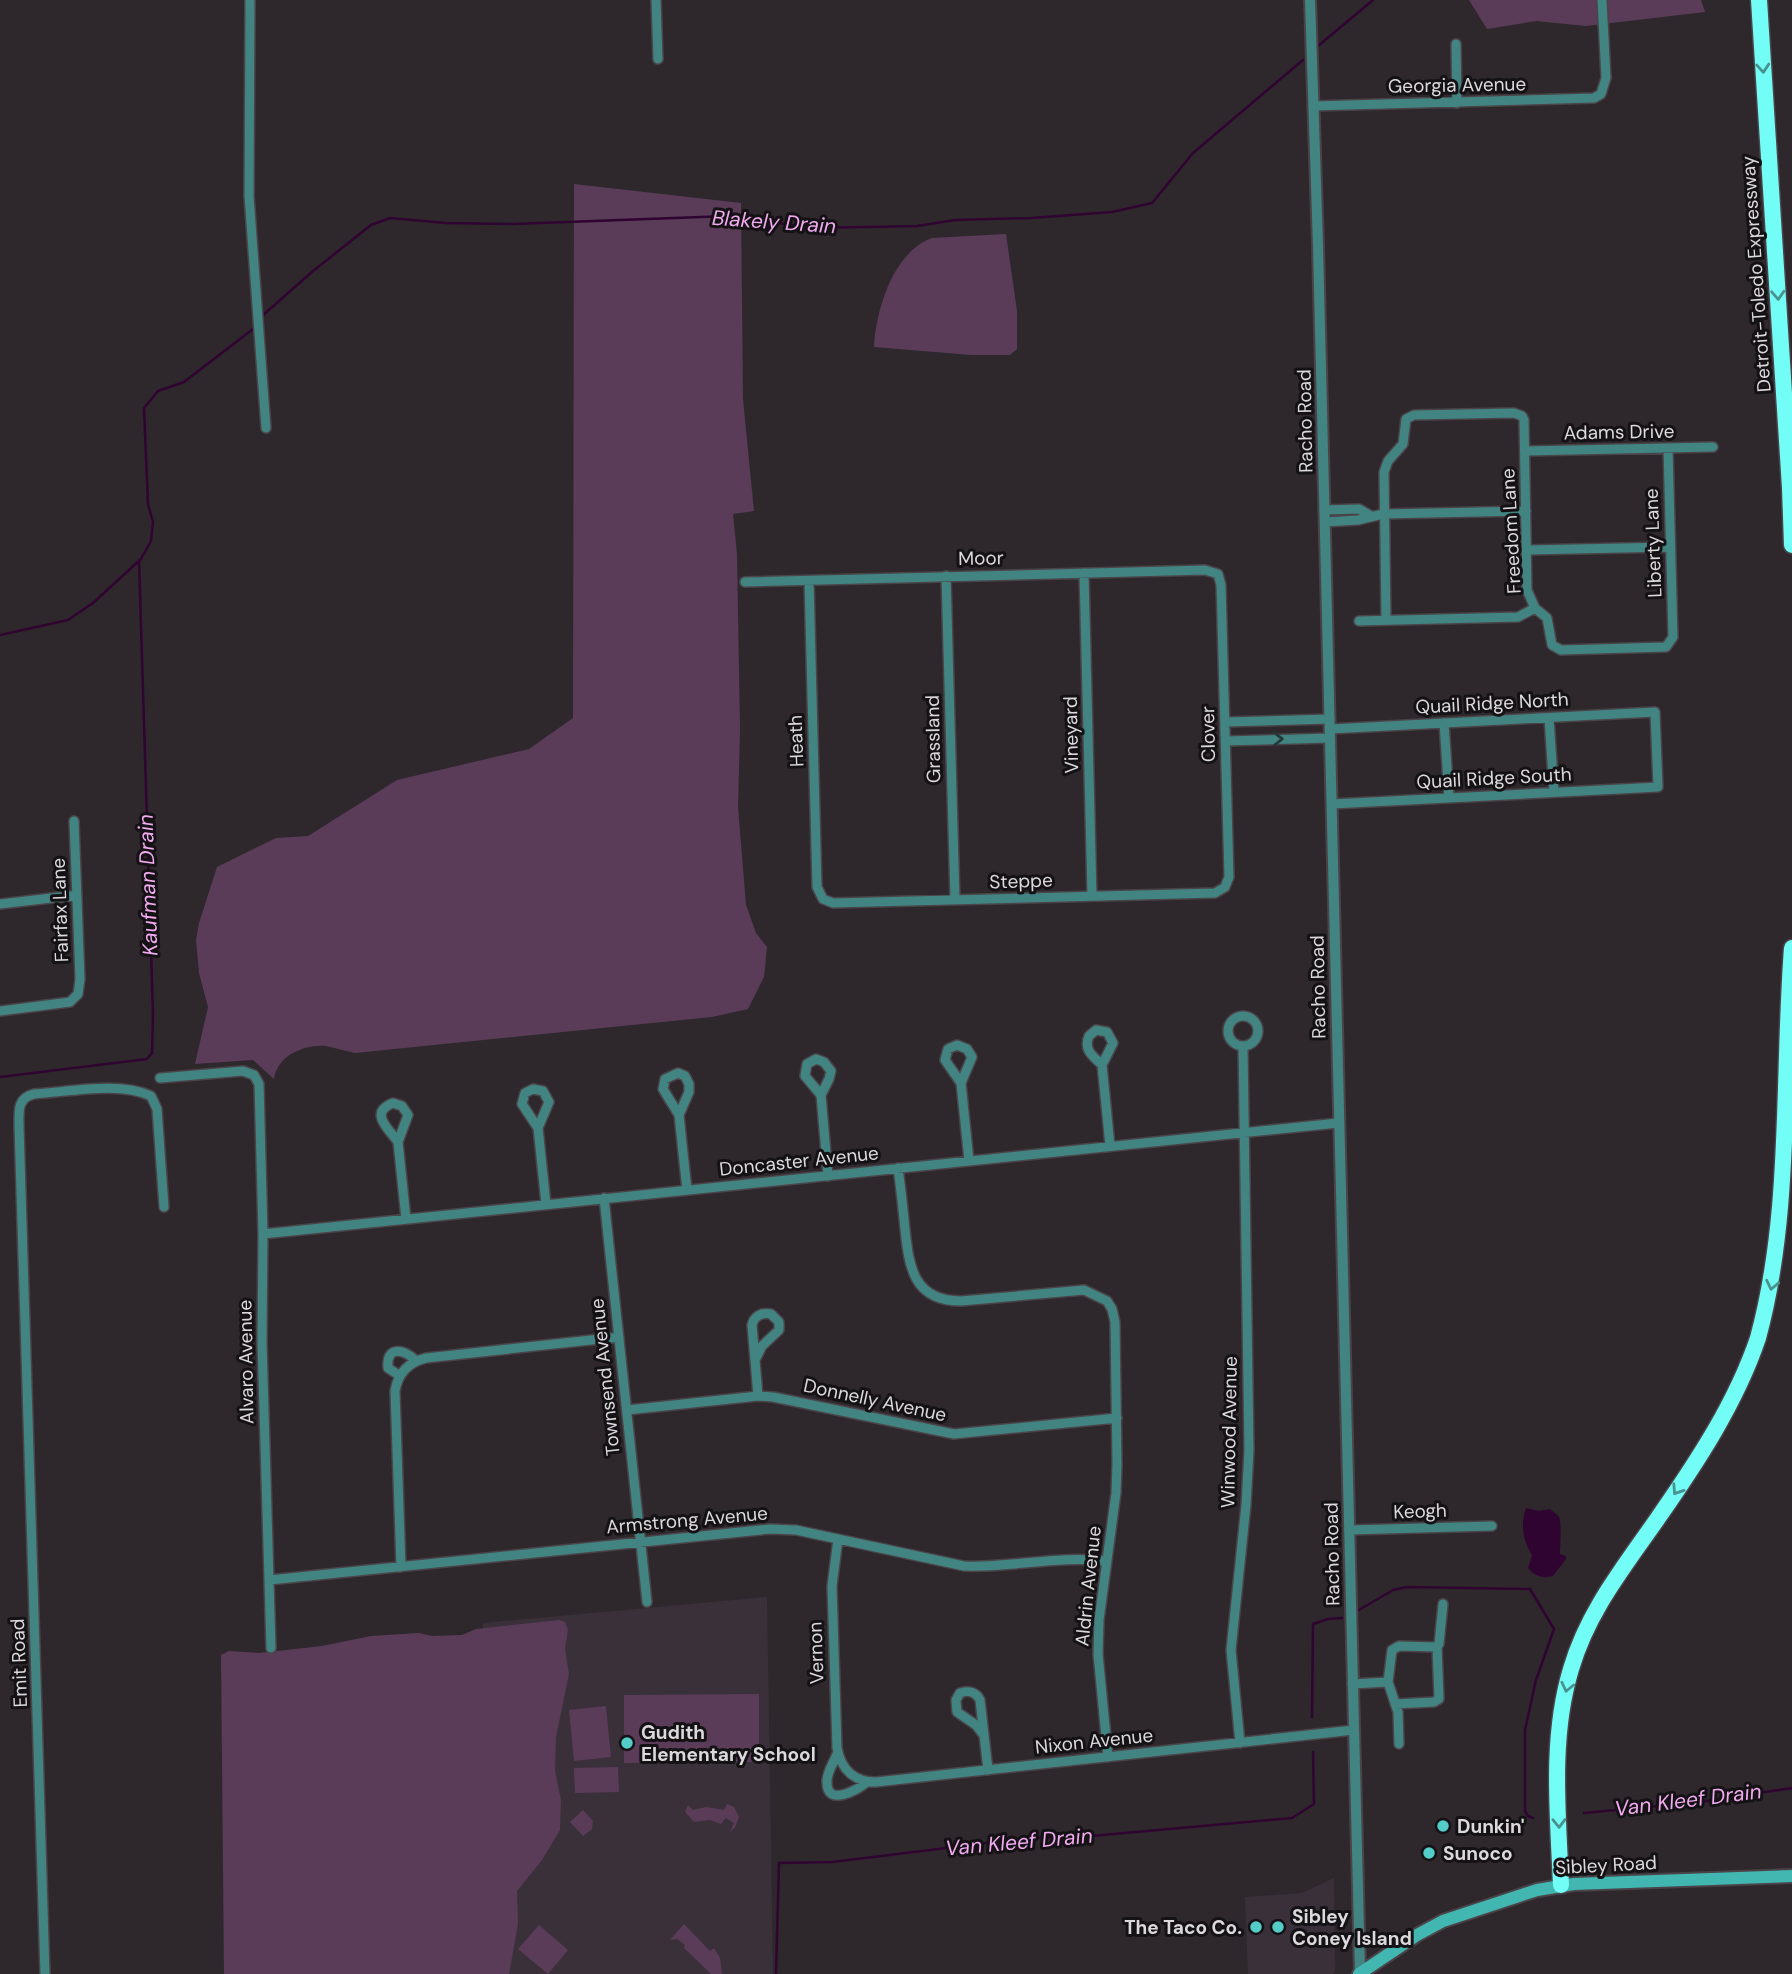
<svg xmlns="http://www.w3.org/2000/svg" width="1792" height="1974" viewBox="0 0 1792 1974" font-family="'DM Sans',sans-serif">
  <rect width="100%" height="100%" fill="#2e282d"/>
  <!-- built -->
  <path fill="#3a303a" d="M767 1597 773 1974H488L483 1623Z
    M1334 1878 1335 1972 1332 1974H1248L1245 1897 1302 1893Z"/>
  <!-- green -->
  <path fill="#5a3c59" d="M1469 0H1701L1705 12 1586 26 1536 21 1487 29Z
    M574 184 741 203 743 399 754 511 733 514 737 554 740 730 738 807 746 905 756 933 767 947 764 977 748 1009 712 1017 355 1053C345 1051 336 1048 326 1046 304 1044 277 1056 274 1079L253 1060 195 1064 208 1007 199 973 196 940 199 923 217 867 276 838 308 836 397 780 529 749 573 718Z
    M1006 234 1017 311V349L1010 355H971L874 347C876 310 893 252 932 238Z
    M559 1620 565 1622 568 1630 565 1649 569 1674 556 1737 555 1771 561 1800 560 1830 542 1860 517 1891 518 1924 509 1974H224L221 1655 229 1651 259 1653 322 1646 371 1636 419 1633 432 1636 462 1635 476 1629Z
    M759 1694V1762L624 1763V1695Z
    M606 1706 611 1757 574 1761 569 1710Z
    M618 1767 619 1792 575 1793 574 1768Z
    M727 1804 734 1807 739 1817 735 1827 730 1832 734 1823 726 1818 721 1824 710 1820 694 1822 685 1812 688 1805 693 1810 706 1807 724 1810Z
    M583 1810 593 1821 592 1829 583 1836 570 1822Z
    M684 1924 710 1951 714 1948 720 1958 722 1974H711L684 1948 685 1945 677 1939 670 1940Z
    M539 1925 568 1950 548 1974 518 1949Z"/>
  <!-- water -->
  <path fill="#300431" d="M1526 1508 1539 1511 1550 1509C1553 1512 1557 1514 1559 1517 1562 1522 1560 1546 1560 1554L1566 1556V1559L1553 1576C1543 1579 1534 1576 1528 1568L1532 1555C1523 1540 1520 1526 1526 1508Z"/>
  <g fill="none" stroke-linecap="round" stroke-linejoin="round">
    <!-- stream -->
    <path stroke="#300431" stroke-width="2.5" d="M1318 46 1373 0
      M262 316 313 271 371 225 390 218 446 223 513 224 728 216 812 228 917 226 955 220 1031 218 1112 212 1152 203 1193 153 1303 60
      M0 635 68 620 93 603 141 559 151 541 153 522 148 504 144 408 158 391 184 382 253 329
      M0 1077 147 1059 152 1053 153 1015 139 560
      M1359 1610 1393 1590 1407 1587 1530 1589 1554 1629 1536 1680 1525 1730V1811L1528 1816 1533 1818
      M1312 1717 1313 1624 1328 1619 1342 1618
      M1584 1813 1700 1802 1792 1788
      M776 1974 779 1863 832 1862 1028 1838 1080 1837 1292 1818 1314 1804 1313 1752"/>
    <defs>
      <path id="minor" d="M250 0 249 196 266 428
        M656 0 658 59
        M1456 44 1457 103
        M1313 106 1594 98 1601 94 1606 78 1602 0
        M1525 451 1713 447
        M1324 510 1359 509 1371 516
        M1325 522 1358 520 1383 514 1526 511
        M1527 550 1670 547
        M1084 573 1092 896
        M946 576 955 900
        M745 582 1205 570 1218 574 1221 585 1229 877 1225 887 1215 893 833 903 823 899 817 887 809 581
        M1386 620 1384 472 1388 461 1403 444 1406 419 1414 415 1514 413 1522 416 1524 420 1527 590 1535 608 1547 618 1552 645 1561 650 1666 647 1673 637 1668 448
        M1359 621 1518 617 1535 608
        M1549 718 1554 792
        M1225 722 1330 719
        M1444 723 1449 797
        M1330 729 1655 712 1658 787 1332 804
        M1226 741 1330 738
        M0 904 77 895
        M0 1011 70 1002 78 994 80 979 74 821
        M1228 1031a15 15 0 1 1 30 0a15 15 0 1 1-30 0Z
        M1102 1065C1093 1056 1083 1050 1089 1036L1096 1030 1107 1032 1113 1043 1102 1065 1110 1146
        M160 1078 243 1071 254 1075 259 1084 263 1234 262 1342 271 1648
        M961 1083 972 1057 967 1049 957 1045 948 1049 945 1060 961 1083 969 1161
        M821 1095 805 1076 807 1064 816 1059 824 1062 831 1071 829 1079 821 1095 828 1176
        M679 1115 663 1089 665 1079 678 1073 685 1076 689 1084V1092L679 1115 687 1190
        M538 1128 522 1104 525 1093 533 1089 543 1091 549 1102 538 1128 546 1204
        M398 1142C389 1129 368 1113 393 1103L402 1106 408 1115 398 1142 406 1219
        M898 1168C901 1189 903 1209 905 1229 909 1268 914 1301 961 1301L1084 1290 1107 1301 1112 1309 1115 1322 1117 1464 1116 1493 1099 1620 1098 1654 1108 1757
        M604 1198 647 1602
        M263 1234 1338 1123
        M756 1358 762 1346 779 1330V1322L771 1314C762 1312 754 1316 752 1325L758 1396
        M400 1376 388 1368C386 1345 404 1349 416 1361
        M627 1410 758 1396 773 1397 954 1434 1117 1418
        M1349 1530 1492 1526
        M838 1539 832 1586 837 1748C841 1769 854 1782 876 1782L1354 1730
        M401 1567 395 1391C398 1373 409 1362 426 1358L619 1337
        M269 1580 770 1529 796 1530 964 1566C1012 1568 1058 1555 1106 1561
        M1388 1682 1392 1650 1399 1646 1437 1647 1439 1644 1443 1604
        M1352 1684 1388 1682 1398 1712 1399 1744
        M1395 1704 1434 1702 1439 1699 1437 1647
        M983 1734 976 1725 957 1712 956 1700 960 1693C968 1690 976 1692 980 1700L988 1770
        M1240 1743 1231 1650 1246 1505 1249 1450 1243 1046
        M837 1754C834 1762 827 1772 827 1781 826 1808 857 1790 867 1782
        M45 1974 19 1126C19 1111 17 1098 34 1094 68 1092 120 1081 151 1096L157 1109 164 1207"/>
      <path id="tertiary" d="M1310 0 1318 246 1360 1973"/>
      <path id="secondary" d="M1359 1974 1417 1935 1443 1921 1537 1890 1574 1884 1792 1876"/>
      <path id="motorway" d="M1759 0 1790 488 1792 545
        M1561 1885C1558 1814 1550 1738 1571 1669 1588 1611 1624 1567 1658 1518 1697 1462 1736 1403 1758 1338 1792 1213 1782 1078 1792 948"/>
    </defs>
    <!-- minor casing -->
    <use href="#minor" stroke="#4a4449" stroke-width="12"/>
    <!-- tertiary casing -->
    <use href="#tertiary" stroke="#4a4449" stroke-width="14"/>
    <!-- secondary casing -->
    <use href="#secondary" stroke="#4a4449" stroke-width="16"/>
    <!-- motorway casing -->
    <use href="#motorway" stroke="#4a4449" stroke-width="19"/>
    <!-- minor -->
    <use href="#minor" stroke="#418481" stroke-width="9"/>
    <!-- tertiary -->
    <use href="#tertiary" stroke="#418481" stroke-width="10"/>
    <!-- secondary -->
    <use href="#secondary" stroke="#42b7b2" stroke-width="12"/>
    <!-- motorway -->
    <use href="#motorway" stroke="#72fdf6" stroke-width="16"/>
  </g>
  <!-- one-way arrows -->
  <defs><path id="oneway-chevron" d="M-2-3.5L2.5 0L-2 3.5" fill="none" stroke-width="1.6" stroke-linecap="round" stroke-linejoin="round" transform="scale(1.75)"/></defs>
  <g stroke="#489390">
    <use href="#oneway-chevron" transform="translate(1763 68) rotate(86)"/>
    <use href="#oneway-chevron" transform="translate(1778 295) rotate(87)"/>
    <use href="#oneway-chevron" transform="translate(1772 1285) rotate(102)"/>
    <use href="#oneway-chevron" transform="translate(1677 1490) rotate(123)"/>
    <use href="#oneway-chevron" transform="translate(1567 1687) rotate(103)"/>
    <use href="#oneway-chevron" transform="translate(1559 1823) rotate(89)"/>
  </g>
  <use stroke="#243a3a" href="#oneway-chevron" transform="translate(1278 739) rotate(-1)"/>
  <!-- markers -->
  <g fill="#54cdc8" stroke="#141214" stroke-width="2.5">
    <circle cx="627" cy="1743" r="7"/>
    <circle cx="1443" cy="1826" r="7"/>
    <circle cx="1429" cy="1853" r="7"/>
    <circle cx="1256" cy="1927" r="7"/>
    <circle cx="1278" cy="1927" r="7"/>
  </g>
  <g text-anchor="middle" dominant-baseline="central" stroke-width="6" stroke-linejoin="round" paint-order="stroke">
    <!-- street labels -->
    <g font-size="19" fill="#dcd9dc" stroke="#141214">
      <text transform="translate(1457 85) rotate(-1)">Georgia Avenue</text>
      <text transform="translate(1756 274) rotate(-94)">Detroit-Toledo Expressway</text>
      <text transform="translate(1305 421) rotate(-91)">Racho Road</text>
      <text transform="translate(1619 432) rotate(-1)">Adams Drive</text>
      <text transform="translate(1511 531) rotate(-93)">Freedom Lane</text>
      <text transform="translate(1653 543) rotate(-92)">Liberty Lane</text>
      <text transform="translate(981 558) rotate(-1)">Moor</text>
      <text transform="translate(1492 703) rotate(-3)">Quail Ridge North</text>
      <text transform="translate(1208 734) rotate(-91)">Clover</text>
      <text transform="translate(1071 735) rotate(-91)">Vineyard</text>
      <text transform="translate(933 739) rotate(-91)">Grassland</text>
      <text transform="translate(796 741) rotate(-92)">Heath</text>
      <text transform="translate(1494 778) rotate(-3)">Quail Ridge South</text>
      <text transform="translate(1021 881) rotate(-2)">Steppe</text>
      <text transform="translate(60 910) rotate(-92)">Fairfax Lane</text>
      <text transform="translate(1318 987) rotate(-91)">Racho Road</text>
      <text transform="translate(799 1161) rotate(-6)">Doncaster Avenue</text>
      <text transform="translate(246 1362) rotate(-91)">Alvaro Avenue</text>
      <text transform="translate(605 1377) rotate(-96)">Townsend Avenue</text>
      <text transform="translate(875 1400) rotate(12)">Donnelly Avenue</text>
      <text transform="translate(1229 1432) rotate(-89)">Winwood Avenue</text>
      <text transform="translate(1420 1511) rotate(-2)">Keogh</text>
      <text transform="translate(687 1520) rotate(-5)">Armstrong Avenue</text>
      <text transform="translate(1332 1554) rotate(-91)">Racho Road</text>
      <text transform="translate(1088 1586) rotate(-84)">Aldrin Avenue</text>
      <text transform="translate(816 1653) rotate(-92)">Vernon</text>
      <text transform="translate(19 1663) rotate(-92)">Emit Road</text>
      <text transform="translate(1094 1741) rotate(-6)">Nixon Avenue</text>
      <text transform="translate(1606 1865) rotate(-3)">Sibley Road</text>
    </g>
    <!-- poi labels -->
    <g font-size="19" font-weight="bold" fill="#dcd9dc" stroke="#141214" text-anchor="start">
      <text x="641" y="1732">Gudith<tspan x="641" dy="22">Elementary School</tspan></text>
      <text x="1457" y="1826">Dunkin'</text>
      <text x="1443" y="1853">Sunoco</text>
      <text x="1292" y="1916">Sibley<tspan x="1292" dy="22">Coney Island</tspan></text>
      <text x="1242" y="1927" text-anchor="end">The Taco Co.</text>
    </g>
    <!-- water labels -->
    <g font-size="21" font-style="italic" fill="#f1aaf0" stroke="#141214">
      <text transform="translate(774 222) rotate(4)">Blakely Drain</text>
      <text transform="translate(148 885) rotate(-92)">Kaufman Drain</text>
      <text transform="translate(1688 1800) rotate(-7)">Van Kleef Drain</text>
      <text transform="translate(1019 1842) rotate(-5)">Van Kleef Drain</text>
    </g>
  </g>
</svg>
